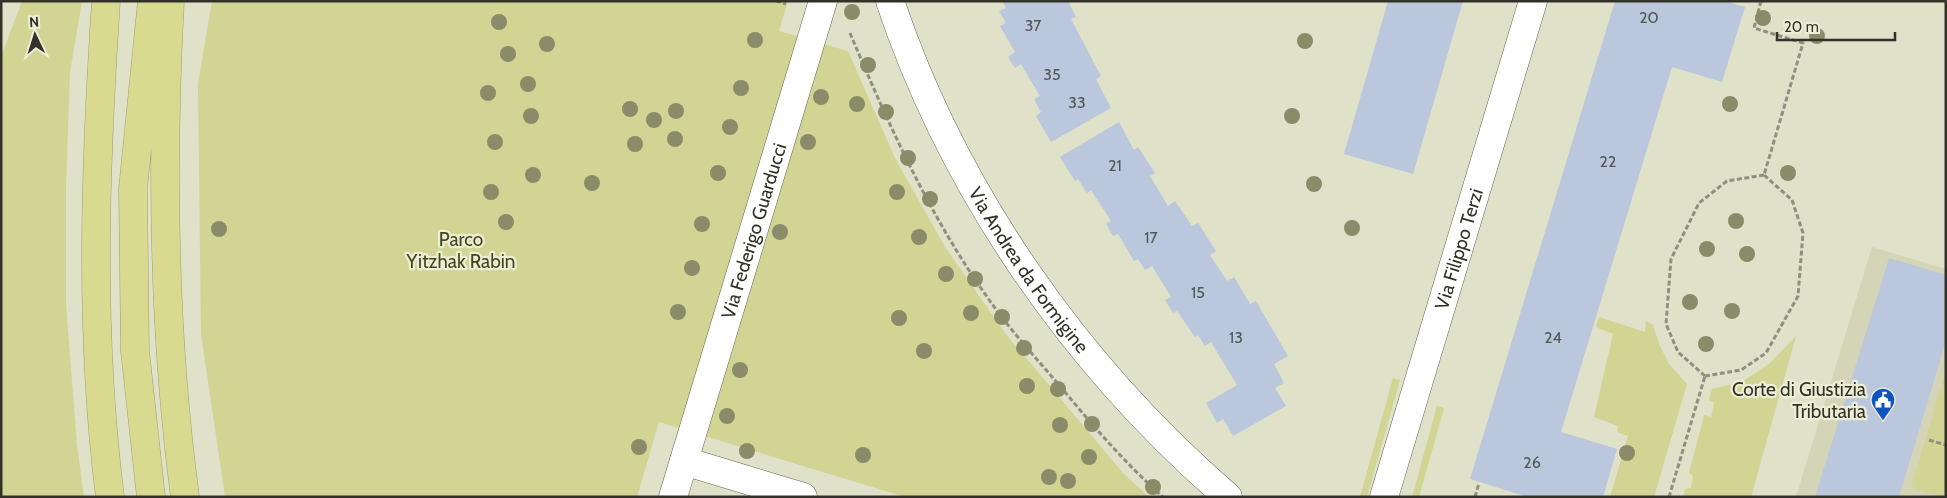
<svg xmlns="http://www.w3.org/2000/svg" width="1947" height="498" viewBox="0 0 1947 498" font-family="Cabin,sans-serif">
  <rect width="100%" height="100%" fill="#dfe1c9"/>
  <!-- built -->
  <path fill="#d3d5b6" d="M1872 247 1946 269V497H1796Z"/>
  <!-- green -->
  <path fill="#d1d493" d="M22 1H82L70 72 66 188V304L77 445 84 497H1V57Z
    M212 1H788L779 31 848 51 895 158 945 247 1005 333 1123 473 1149 497H905L659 422 637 497H225L201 334 198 84Z
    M1599 317 1645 332 1646 321 1653 325 1659 344 1669 364 1687 384 1654 497H1610L1628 436 1617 432 1618 426 1594 417 1613 334 1596 327Z
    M1796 336 1751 497H1683L1685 489 1691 488 1693 476 1689 473 1704 415 1711 417 1714 402 1709 401 1712 389 1742 382 1770 363Z
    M1946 370V497L1911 488Z
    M1393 378 1400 380 1367 497H1360Z
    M1437 406 1444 408 1419 497H1412Z"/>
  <!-- building -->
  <path fill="#bac7dc" d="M1002 1H1068L1076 17 1071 19 1101 76 1096 79 1111 108 1051 142 1036 116 1041 112 1034 99 1040 96 1021 64 1015 68 1008 57 1015 52 1000 26 1006 23 999 11 1006 8Z
    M1388 1H1463L1413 174 1344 154Z
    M1615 1H1725L1745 7 1722 82 1672 67 1561 432 1617 449 1603 497H1528L1470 479Z
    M1119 122 1134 150 1138 147 1155 173 1150 176 1168 206 1175 201 1192 226 1198 223 1216 251 1210 255 1227 281 1234 277 1250 304 1256 301 1288 356 1274 364 1284 383 1275 388 1286 406 1233 436 1223 419 1217 423 1206 403 1237 385 1211 342 1205 346 1198 335 1195 337 1177 311 1173 313 1165 300 1171 297 1152 266 1145 270 1138 259 1134 261 1118 234 1113 236 1106 224 1111 221 1091 190 1087 193 1078 179 1075 181 1060 157Z
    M1889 258 1946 275V341L1899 497H1815Z"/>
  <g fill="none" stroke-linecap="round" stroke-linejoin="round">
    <defs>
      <g id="minor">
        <path id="s1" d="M890 1C954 192 1076 366 1228 497"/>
        <path d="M684 461 803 497"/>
        <path id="s2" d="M673 497 823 1"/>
        <path id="s3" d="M1384 497 1533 1"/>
      </g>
      <path id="motorway" d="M106 1C95 166 89 332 110 497
        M170 1C161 167 163 332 185 497
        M151 497 135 351 133 189 152 1"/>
    </defs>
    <!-- minor casing -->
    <use href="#minor" stroke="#646550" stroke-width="29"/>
    <!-- motorway casing -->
    <use href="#motorway" stroke="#9ea06b" stroke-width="29"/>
    <!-- path -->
    <path stroke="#8f907f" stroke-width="3" stroke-dasharray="5 2.5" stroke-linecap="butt" d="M776 1 786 4
      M1761 1 1754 28 1803 43 1764 175
      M850 33C889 126 931 219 990 301 1011 331 1036 358 1060 386 1092 425 1125 463 1163 497
      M1705 376 1678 352 1666 324 1671 259 1699 203 1727 181 1764 175
      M1705 376 1741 370 1766 353 1798 296 1803 233 1792 200 1764 175
      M1929 440 1946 445
      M1475 497 1479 483
      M1669 497 1705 376"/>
    <!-- minor -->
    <use href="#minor" stroke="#fff" stroke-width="28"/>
    <!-- motorway -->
    <use href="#motorway" stroke="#d8db8f" stroke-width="28"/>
  </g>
  <!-- trees -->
  <g fill="#8a8c69">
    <circle cx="852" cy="12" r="8"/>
    <circle cx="1763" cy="18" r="8"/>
    <circle cx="499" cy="22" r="8"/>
    <circle cx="1817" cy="36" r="8"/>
    <circle cx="755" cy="40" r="8"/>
    <circle cx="1305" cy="41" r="8"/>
    <circle cx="547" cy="44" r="8"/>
    <circle cx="508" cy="54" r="8"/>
    <circle cx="868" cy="65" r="8"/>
    <circle cx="528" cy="84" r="8"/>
    <circle cx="741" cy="88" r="8"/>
    <circle cx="488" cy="93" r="8"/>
    <circle cx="821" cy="97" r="8"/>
    <circle cx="857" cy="104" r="8"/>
    <circle cx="1730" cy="104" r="8"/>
    <circle cx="630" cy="109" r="8"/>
    <circle cx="676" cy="111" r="8"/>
    <circle cx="886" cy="112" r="8"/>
    <circle cx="531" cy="116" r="8"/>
    <circle cx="1292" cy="116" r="8"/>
    <circle cx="654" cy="120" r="8"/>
    <circle cx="730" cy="127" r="8"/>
    <circle cx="675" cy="139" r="8"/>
    <circle cx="495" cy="142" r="8"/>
    <circle cx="808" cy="142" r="8"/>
    <circle cx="635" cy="144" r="8"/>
    <circle cx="908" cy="158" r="8"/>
    <circle cx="718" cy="173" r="8"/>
    <circle cx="1788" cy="173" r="8"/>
    <circle cx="533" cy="175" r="8"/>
    <circle cx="592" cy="183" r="8"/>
    <circle cx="1314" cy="184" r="8"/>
    <circle cx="491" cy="192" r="8"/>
    <circle cx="897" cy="192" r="8"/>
    <circle cx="930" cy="199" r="8"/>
    <circle cx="1736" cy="221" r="8"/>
    <circle cx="506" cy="222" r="8"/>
    <circle cx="702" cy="224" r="8"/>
    <circle cx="1352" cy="228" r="8"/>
    <circle cx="219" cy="229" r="8"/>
    <circle cx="780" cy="232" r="8"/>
    <circle cx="919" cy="237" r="8"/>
    <circle cx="1707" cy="249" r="8"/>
    <circle cx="1747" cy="254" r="8"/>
    <circle cx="692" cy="268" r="8"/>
    <circle cx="946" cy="274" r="8"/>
    <circle cx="975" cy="279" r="8"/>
    <circle cx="1690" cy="302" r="8"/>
    <circle cx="1732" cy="311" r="8"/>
    <circle cx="678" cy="312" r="8"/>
    <circle cx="971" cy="313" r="8"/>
    <circle cx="1002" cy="317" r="8"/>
    <circle cx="899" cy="318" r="8"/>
    <circle cx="1706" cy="344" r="8"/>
    <circle cx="1024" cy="348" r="8"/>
    <circle cx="924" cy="351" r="8"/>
    <circle cx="740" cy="370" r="8"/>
    <circle cx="1027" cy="386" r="8"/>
    <circle cx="1058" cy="389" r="8"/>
    <circle cx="727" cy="416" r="8"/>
    <circle cx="1092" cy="424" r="8"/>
    <circle cx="1060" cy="425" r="8"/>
    <circle cx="639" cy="447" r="8"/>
    <circle cx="747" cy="451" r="8"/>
    <circle cx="1627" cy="453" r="8"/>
    <circle cx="863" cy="455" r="8"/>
    <circle cx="1089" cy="457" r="8"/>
    <circle cx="1049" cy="477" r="8"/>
    <circle cx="1068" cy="481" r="8"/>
    <circle cx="1153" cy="487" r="8"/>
  </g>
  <!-- icons -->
  <defs>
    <symbol id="civic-pin" viewBox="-11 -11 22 30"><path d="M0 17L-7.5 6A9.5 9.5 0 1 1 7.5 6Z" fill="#0e54bf" stroke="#eceed6"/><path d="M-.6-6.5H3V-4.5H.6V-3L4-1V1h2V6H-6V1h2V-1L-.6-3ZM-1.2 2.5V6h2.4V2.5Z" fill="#fff"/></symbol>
  </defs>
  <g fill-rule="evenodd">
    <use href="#civic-pin" x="1869" y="386" width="28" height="38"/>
  </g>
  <g text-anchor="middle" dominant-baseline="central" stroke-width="4.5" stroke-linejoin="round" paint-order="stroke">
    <!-- number labels -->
    <g font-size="16" fill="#545756">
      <text x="1649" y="17">20</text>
      <text x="1033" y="25">37</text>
      <text x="1052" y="74">35</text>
      <text x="1077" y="102">33</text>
      <text x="1608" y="161">22</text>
      <text x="1115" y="165">21</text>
      <text x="1151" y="237">17</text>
      <text x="1198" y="292">15</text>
      <text x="1236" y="337">13</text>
      <text x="1553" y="337">24</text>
      <text x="1532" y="462">26</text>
    </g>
    <!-- street labels -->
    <g font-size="19" fill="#323229" stroke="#eceed6">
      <text stroke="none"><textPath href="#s2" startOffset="278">Via Federigo Guarducci</textPath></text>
      <text stroke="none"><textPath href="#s3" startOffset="259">Via Filippo Terzi</textPath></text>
      <text stroke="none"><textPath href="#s1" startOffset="304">Via Andrea da Formigine</textPath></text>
    </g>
    <!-- park labels -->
    <g font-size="19" fill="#45461b" stroke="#eceed6">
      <text x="461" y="239">Parco<tspan x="461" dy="22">Yitzhak Rabin</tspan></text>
    </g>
    <!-- poi labels -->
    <g font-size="19" fill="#323229" stroke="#eceed6" text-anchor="end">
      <text x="1866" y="389">Corte di Giustizia<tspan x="1866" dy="22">Tributaria</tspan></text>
    </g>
  </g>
  <!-- border -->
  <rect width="1947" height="498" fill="none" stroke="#323229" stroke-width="5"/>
  <!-- north arrow -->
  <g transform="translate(35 35) rotate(356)" stroke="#eceed6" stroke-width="4" paint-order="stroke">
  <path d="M0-4L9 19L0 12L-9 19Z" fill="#323229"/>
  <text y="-8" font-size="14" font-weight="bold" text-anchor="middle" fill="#323229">N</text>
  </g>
  <!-- scale -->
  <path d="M1777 32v8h118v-8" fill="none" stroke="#323229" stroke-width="2.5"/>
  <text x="1784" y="32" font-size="15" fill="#323229" stroke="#eceed6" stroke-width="4" paint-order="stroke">20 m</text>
</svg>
